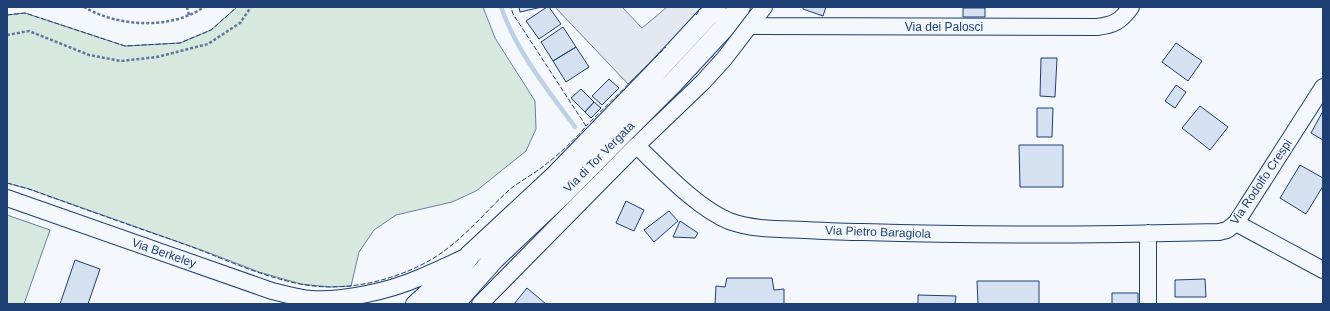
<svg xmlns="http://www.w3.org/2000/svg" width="1330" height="311" viewBox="0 0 1330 311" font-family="Helvetica,sans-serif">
  <rect width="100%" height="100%" fill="#f4f7fb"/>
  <!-- green -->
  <path fill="#d7e8df" stroke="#687fa3" d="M237 7H483L495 38 535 101 536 129 526 151 476 191 452 202 396 215 374 230 359 252 351 286 330 287 301 284 259 272 207 252 29 189 7 183V15L25 13 125 46 180 43 211 30Z
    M7 215 50 230 24 304H7Z"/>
  <!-- parking -->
  <path fill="#e3e8f0" stroke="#687fa3" d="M555 7H622L642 28 667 7H702L666 47 628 84Z"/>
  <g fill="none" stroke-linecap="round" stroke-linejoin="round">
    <!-- stream -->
    <path stroke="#bed0e5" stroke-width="4.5" d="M501 7C517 52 547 89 575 127"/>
  </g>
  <!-- building -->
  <path fill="#d5e0f0" stroke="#1d3f73" d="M519 7H542L520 12Z
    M547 7H549L561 24 539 39 526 21Z
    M803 7H826L823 16 803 9Z
    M963 8H985V17H963Z
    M563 27 576 47 553 61 541 42Z
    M1176 43 1202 61 1188 81 1162 62Z
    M576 47 589 67 566 82 553 61Z
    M1041 58H1057L1055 97 1040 96Z
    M609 79 619 88 602 105 592 96Z
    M1176 85 1186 92 1175 108 1165 101Z
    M581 89 594 102 585 112 571 98Z
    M594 102 601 108 591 118 585 112Z
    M1200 106 1228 127 1210 150 1182 128Z
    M1037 108H1053L1052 137H1037Z
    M1323 111V140L1311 133Z
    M1019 145H1063V187H1020Z
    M1300 165 1323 178V186L1306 214 1280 198Z
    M626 201 644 210 634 231 616 223Z
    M669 211 678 221 654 242 644 230Z
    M680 221 698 233 695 238 673 237Z
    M75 260 100 269 88 304H60Z
    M727 278H772L774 290 784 289V304H715L716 286 725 287Z
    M1205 279 1206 297H1175V280Z
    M977 281H1039V304H978Z
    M527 288 546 304H514Z
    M1112 293H1138V304H1112Z
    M918 295 956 296 955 304H918Z"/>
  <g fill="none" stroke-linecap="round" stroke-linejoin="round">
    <defs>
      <path id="minor" d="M750 26 1097 27C1114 25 1121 21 1131 7
        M637 146C662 170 697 208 729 221 754 230 779 229 805 230 824 231 844 232 863 232 982 236 1100 235 1219 232L1227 230 1236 223 1323 87
        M7 198 272 291C285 294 297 298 311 299 344 301 389 291 419 278 436 271 453 263 470 255
        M1236 223 1323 270
        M1148 233V304
        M414 304 447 274
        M480 304 630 152 703 82 724 59 764 7"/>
      <path id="major" d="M431 304 470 255 556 175 653 75 716 7
        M454 304 494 259 565 192 625 131 673 83 723 29 740 7"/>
    </defs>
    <!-- minor casing -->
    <use href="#minor" stroke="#1d3f73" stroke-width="18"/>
    <!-- major casing -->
    <use href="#major" stroke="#1d3f73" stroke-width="22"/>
    <!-- path -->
    <path stroke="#5e769c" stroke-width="2.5" stroke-dasharray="3 2" stroke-linecap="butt" d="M84 7C118 27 171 30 204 7
      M187 7 189 15
      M7 35 29 31 89 55 121 61 157 57 208 44 240 23 251 7"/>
    <!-- minor -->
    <use href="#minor" stroke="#f4f7fb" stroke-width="16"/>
    <!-- major -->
    <use href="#major" stroke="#f4f7fb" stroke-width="20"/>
    <!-- fence -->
    <path stroke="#1d3f73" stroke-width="1" stroke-dasharray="5 2" stroke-linecap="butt" d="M7 15 25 13 125 46 180 43 211 30 237 7
      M696 15 702 7
      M585 125 586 126 666 47
      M7 183 29 189C81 208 132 226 184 244 222 258 260 276 300 284 341 292 386 283 423 264 457 247 481 216 509 190 520 181 534 174 545 165 558 155 576 139 586 126L513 14 511 7"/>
  </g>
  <g text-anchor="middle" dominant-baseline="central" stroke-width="3" stroke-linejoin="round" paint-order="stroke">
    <!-- street labels -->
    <g font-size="12" fill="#1d3f73" stroke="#f4f7fb">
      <text x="944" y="27">Via dei Palosci</text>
      <text transform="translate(599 157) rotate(-45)">Via di Tor Vergata</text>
      <text transform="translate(1261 182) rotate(-56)">Via Rodolfo Crespi</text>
      <text transform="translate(878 232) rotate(2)">Via Pietro Baragiola</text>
      <text transform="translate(164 253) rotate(19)">Via Berkeley</text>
    </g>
  </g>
  <!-- border -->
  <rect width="1330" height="311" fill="none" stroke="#1d3f73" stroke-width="16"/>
</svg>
